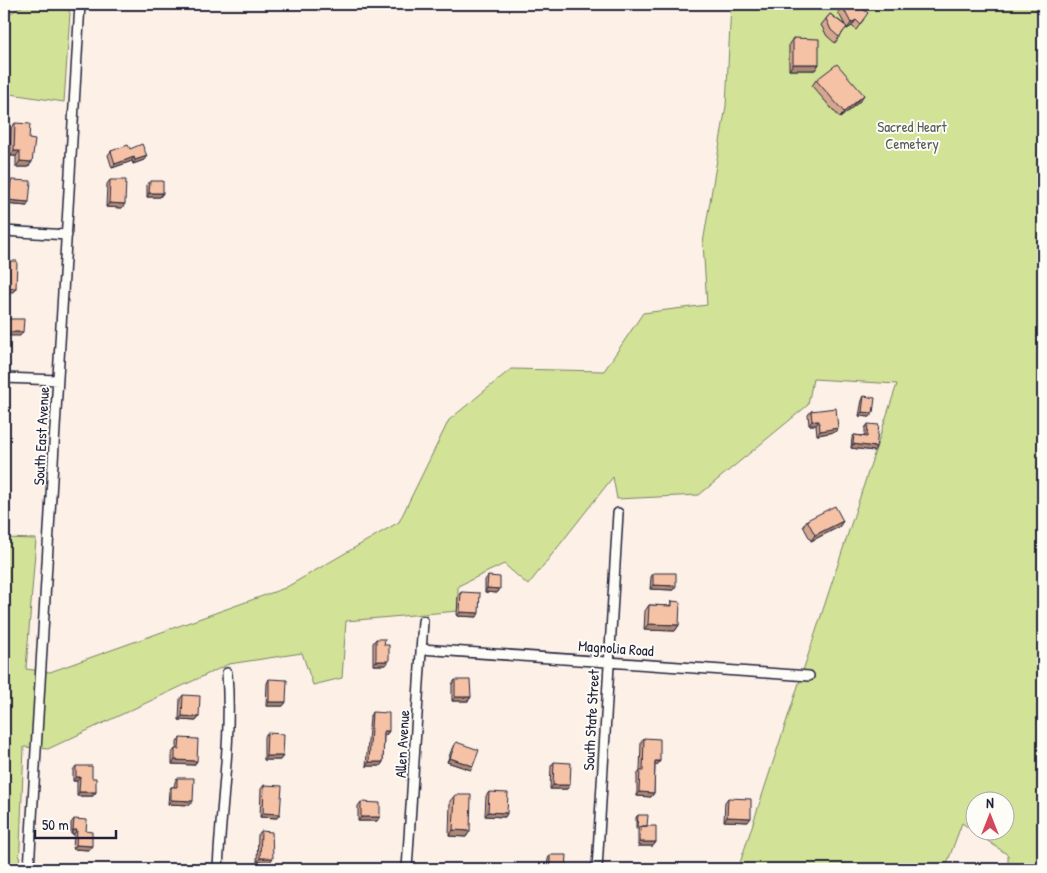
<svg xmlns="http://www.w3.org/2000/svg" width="1047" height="873" viewBox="0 0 1047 873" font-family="'Patrick Hand',sans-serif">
  <rect width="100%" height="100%" fill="#fcf0e7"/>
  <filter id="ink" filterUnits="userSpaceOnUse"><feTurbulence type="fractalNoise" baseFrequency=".02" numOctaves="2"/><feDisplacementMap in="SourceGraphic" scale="10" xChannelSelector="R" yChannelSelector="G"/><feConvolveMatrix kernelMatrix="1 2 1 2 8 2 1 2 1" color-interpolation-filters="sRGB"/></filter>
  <g filter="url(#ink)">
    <!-- green -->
    <path fill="#d2e296" stroke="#7a8268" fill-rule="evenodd" d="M26 4 66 5 70 13 64 102 4 93V17Z
      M731 4H1043V869H1008V855L962 823 945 869H738L897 384 813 379 808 405 699 495 617 499 613 477 528 585 504 564 458 586V611L346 621 342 678 313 685 302 653 229 664 48 749 24 747 19 869H4V538L36 539 26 669 50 672 285 588 399 522 449 420 511 369 604 371 643 313 707 305 703 243 726 106ZM974 800H1004V830H974Z"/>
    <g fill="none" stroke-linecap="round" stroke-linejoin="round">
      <defs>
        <path id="street" d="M4 231 67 235
          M4 378 58 380
          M421 649 809 676
          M29 869 80 4
          M218 869C221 803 232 738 227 673
          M407 869 423 621
          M597 869 618 513"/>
      </defs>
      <!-- street casing -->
      <use href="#street" stroke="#22223b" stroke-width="12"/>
      <!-- street -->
      <use href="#street" stroke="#fdfcf7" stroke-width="9"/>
    </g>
    <!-- wall -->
    <path fill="#d4a78f" stroke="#22223b" d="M844 4 864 19 856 30 852 26 847 29 846 28 835 43 827 36 821 25 830 14 845 25 838 12Z
      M793 38 819 64 815 70H789V44Z
      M816 80 860 101 840 118 812 86Z
      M15 123 29 139 32 162 28 167H16V156H10L11 128Z
      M130 149 144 160 133 164 132 161 112 168 108 155 111 151Z
      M11 180 27 206 4 204V194L8 190V184Z
      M110 180 122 208 106 207 107 184Z
      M150 181 163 193 160 197H147V185Z
      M7 261 16 288 13 292 4 270V265Z
      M864 396 870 417 859 416 862 400Z
      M811 411 838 428 835 432 817 435 816 425H809L808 415Z
      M868 424 874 451 851 448 852 438 854 435 865 436V428Z
      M807 520 843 521 839 527 811 541 803 526Z
      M653 573 676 586 673 590 650 589 651 577Z
      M488 576 500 589 497 593 485 592V580Z
      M461 592 477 617 457 616 458 596Z
      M672 601 679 625 675 631 644 630 645 611 649 605 669 606Z
      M376 639 384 645 386 665H373V643Z
      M269 679 286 702 283 706H266L267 683Z
      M455 680 471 697 468 701H452V684Z
      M183 695 199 717 196 721 179 720 180 699Z
      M372 712 389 731 386 735H384L383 762 380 766H366L370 716Z
      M267 733 283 756 280 760H264V737Z
      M180 738 197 761 194 765 172 764V753L175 749H177V742Z
      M644 738 660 761 657 765H655L654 793 651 797 637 796V775L640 771 641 742Z
      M456 742 471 770 447 762 453 746Z
      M554 762 567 789H550L551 766Z
      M76 766 92 778 96 792 93 796H77V781H73V770Z
      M177 778 190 805 168 804 169 791 171 787H174L175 782Z
      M264 785 277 818 260 817 261 789Z
      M489 792 507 813 505 817 485 816 486 796Z
      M455 795 470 831 466 837 449 836 450 801Z
      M728 798 748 822 724 821 725 802Z
      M361 802 377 821H358V806Z
      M638 815 647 826 656 842 653 846H638V830L639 829H636V817Z
      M74 819 86 831 89 850 73 849 74 834H71V823Z
      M261 831 270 862H257L258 835Z
      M550 855 566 869H547L548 859Z"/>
    <!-- shaded-wall -->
    <path fill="#ac8874" stroke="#22223b" d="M856 20 852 26 847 29 851 23Z
      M793 64H819L815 70H789Z
      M864 95 860 101 840 118 844 112Z
      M14 151H20L16 156H10Z
      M147 156 144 160 133 164 135 160Z
      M134 157 132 161 112 168 115 164Z
      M20 161 32 162 28 167H16Z
      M149 193H163L160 197H147Z
      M7 200 29 202 27 206 4 204Z
      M109 203 125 204 122 208 106 207Z
      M4 288H16L13 292H4Z
      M4 332H23L20 336H4Z
      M862 412 873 413 870 417 859 416Z
      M812 421H819L816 425H809Z
      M838 428 835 432 817 435 820 431Z
      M853 444 876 447 874 451 851 448Z
      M843 521 839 527 811 541 815 535Z
      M653 585 676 586 673 590 650 589Z
      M487 588 500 589 497 593 485 592Z
      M460 612 479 613 477 617 457 616Z
      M648 624 679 625 675 631 644 630Z
      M376 661H389L386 665H373Z
      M455 697H471L468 701H452Z
      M269 702H286L283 706H266Z
      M182 716 199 717 196 721 179 720Z
      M384 731H389L386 735H382Z
      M266 756H283L280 760H264Z
      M450 758 473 766 471 770 447 762Z
      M175 760 197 761 194 765 172 764Z
      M655 761H660L657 765H652Z
      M369 762H383L380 766H366Z
      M76 777H80L77 781H73Z
      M553 785H570L567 789H550Z
      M79 792H96L93 796H77Z
      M639 792 654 793 651 797 637 796Z
      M171 800 193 801 190 805 168 804Z
      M488 812 507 813 505 817 485 816Z
      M263 813 280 814 277 818 260 817Z
      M361 817H380L377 821H358Z
      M727 817 751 818 748 822 724 821Z
      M73 830H77L74 834H71Z
      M453 830 470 831 466 837 449 836Z
      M640 842H656L653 846H638Z
      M76 845 92 846 89 850 73 849Z
      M260 858H273L270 862H257Z"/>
    <!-- building -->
    <path fill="#f6c2a6" stroke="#22223b" d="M844 4H858L859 6 868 13 860 24 856 20 851 23 842 6Z
      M830 14 847 27 839 37 831 30 826 19Z
      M793 38 819 39V64H793Z
      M837 64 864 95 844 112 816 80Z
      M15 123 30 124 29 139 35 140 32 162 20 161V151H14Z
      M142 144 147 156 135 160 134 157 115 164 111 151 128 145 130 149Z
      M11 180 31 181 29 202 7 200V190H10Z
      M110 180H126L125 204 109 203Z
      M150 181H163V193H149Z
      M7 261H17L16 288H4V270H7Z
      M4 319H24L23 332H4Z
      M864 396 875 398 873 413 862 412Z
      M836 408 838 428 820 431 819 421H812L811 411Z
      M868 424 879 425 876 447 853 444 854 435 867 437Z
      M835 506 843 521 815 535 807 520Z
      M653 573H676V586L653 585Z
      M488 576 500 577V589L487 588Z
      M461 592 480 593 479 613 460 612Z
      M672 601 680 602 679 625 648 624 649 605 672 606Z
      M376 639H385L384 645H389V661H376Z
      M269 679 287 680 286 702H269Z
      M455 680H470L471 697H455Z
      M183 695 200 696 199 717 182 716Z
      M372 712 389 713V731H384L383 762H369Z
      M267 733 284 734 283 756H266Z
      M180 738 198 739 197 761 175 760V749H179Z
      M644 738 660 739V761H655L654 793 639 792 640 771H643Z
      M456 742 479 750 473 766 450 758Z
      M554 762 571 763 570 785H553Z
      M76 766H92V778H96V792H79L80 777H76Z
      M177 778H194L193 801 171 800V787H177Z
      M264 785 282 786 280 814 263 813Z
      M489 792 508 793 507 813 488 812Z
      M455 795H471L470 831 453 830Z
      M728 798 751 799V818L727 817Z
      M361 802 380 803V817H361Z
      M638 815H648L647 826 637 827Z
      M74 819 87 820 86 831 92 832V846L76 845 77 830H73Z
      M641 826H656V842H640Z
      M261 831 272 832 273 858H260Z
      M550 855H567L566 869H550Z"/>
  </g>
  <g text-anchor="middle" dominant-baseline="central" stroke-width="4" stroke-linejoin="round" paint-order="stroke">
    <!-- park labels -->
    <g font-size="15" fill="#575c56" stroke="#fdfcf7">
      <text x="912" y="126">Sacred Heart<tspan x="912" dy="17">Cemetery</tspan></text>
    </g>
    <!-- street labels -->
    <g font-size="15" fill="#22223b" stroke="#fdfcf7">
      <text transform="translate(41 436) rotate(-87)">South East Avenue</text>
      <text transform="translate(616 648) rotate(4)">Magnolia Road</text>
      <text transform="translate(591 720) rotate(-87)">South State Street</text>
      <text transform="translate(402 744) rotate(-87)">Allen Avenue</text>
    </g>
  </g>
  <!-- margin -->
  <rect width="1047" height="873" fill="none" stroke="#fdfcf7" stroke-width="20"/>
  <rect x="10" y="10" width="1027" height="853" fill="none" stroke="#22223b" stroke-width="2" filter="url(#ink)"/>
  <!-- north arrow -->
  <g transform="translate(990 816)"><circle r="24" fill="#fdfcf7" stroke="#a5a5ac"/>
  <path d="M0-4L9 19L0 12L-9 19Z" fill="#d1495b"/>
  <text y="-8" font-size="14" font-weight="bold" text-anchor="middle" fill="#22223b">N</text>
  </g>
  <!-- scale -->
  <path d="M35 830v8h81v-8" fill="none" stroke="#22223b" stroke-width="2.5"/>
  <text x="42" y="830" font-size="15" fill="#22223b" stroke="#fdfcf7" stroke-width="4" paint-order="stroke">50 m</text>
</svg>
